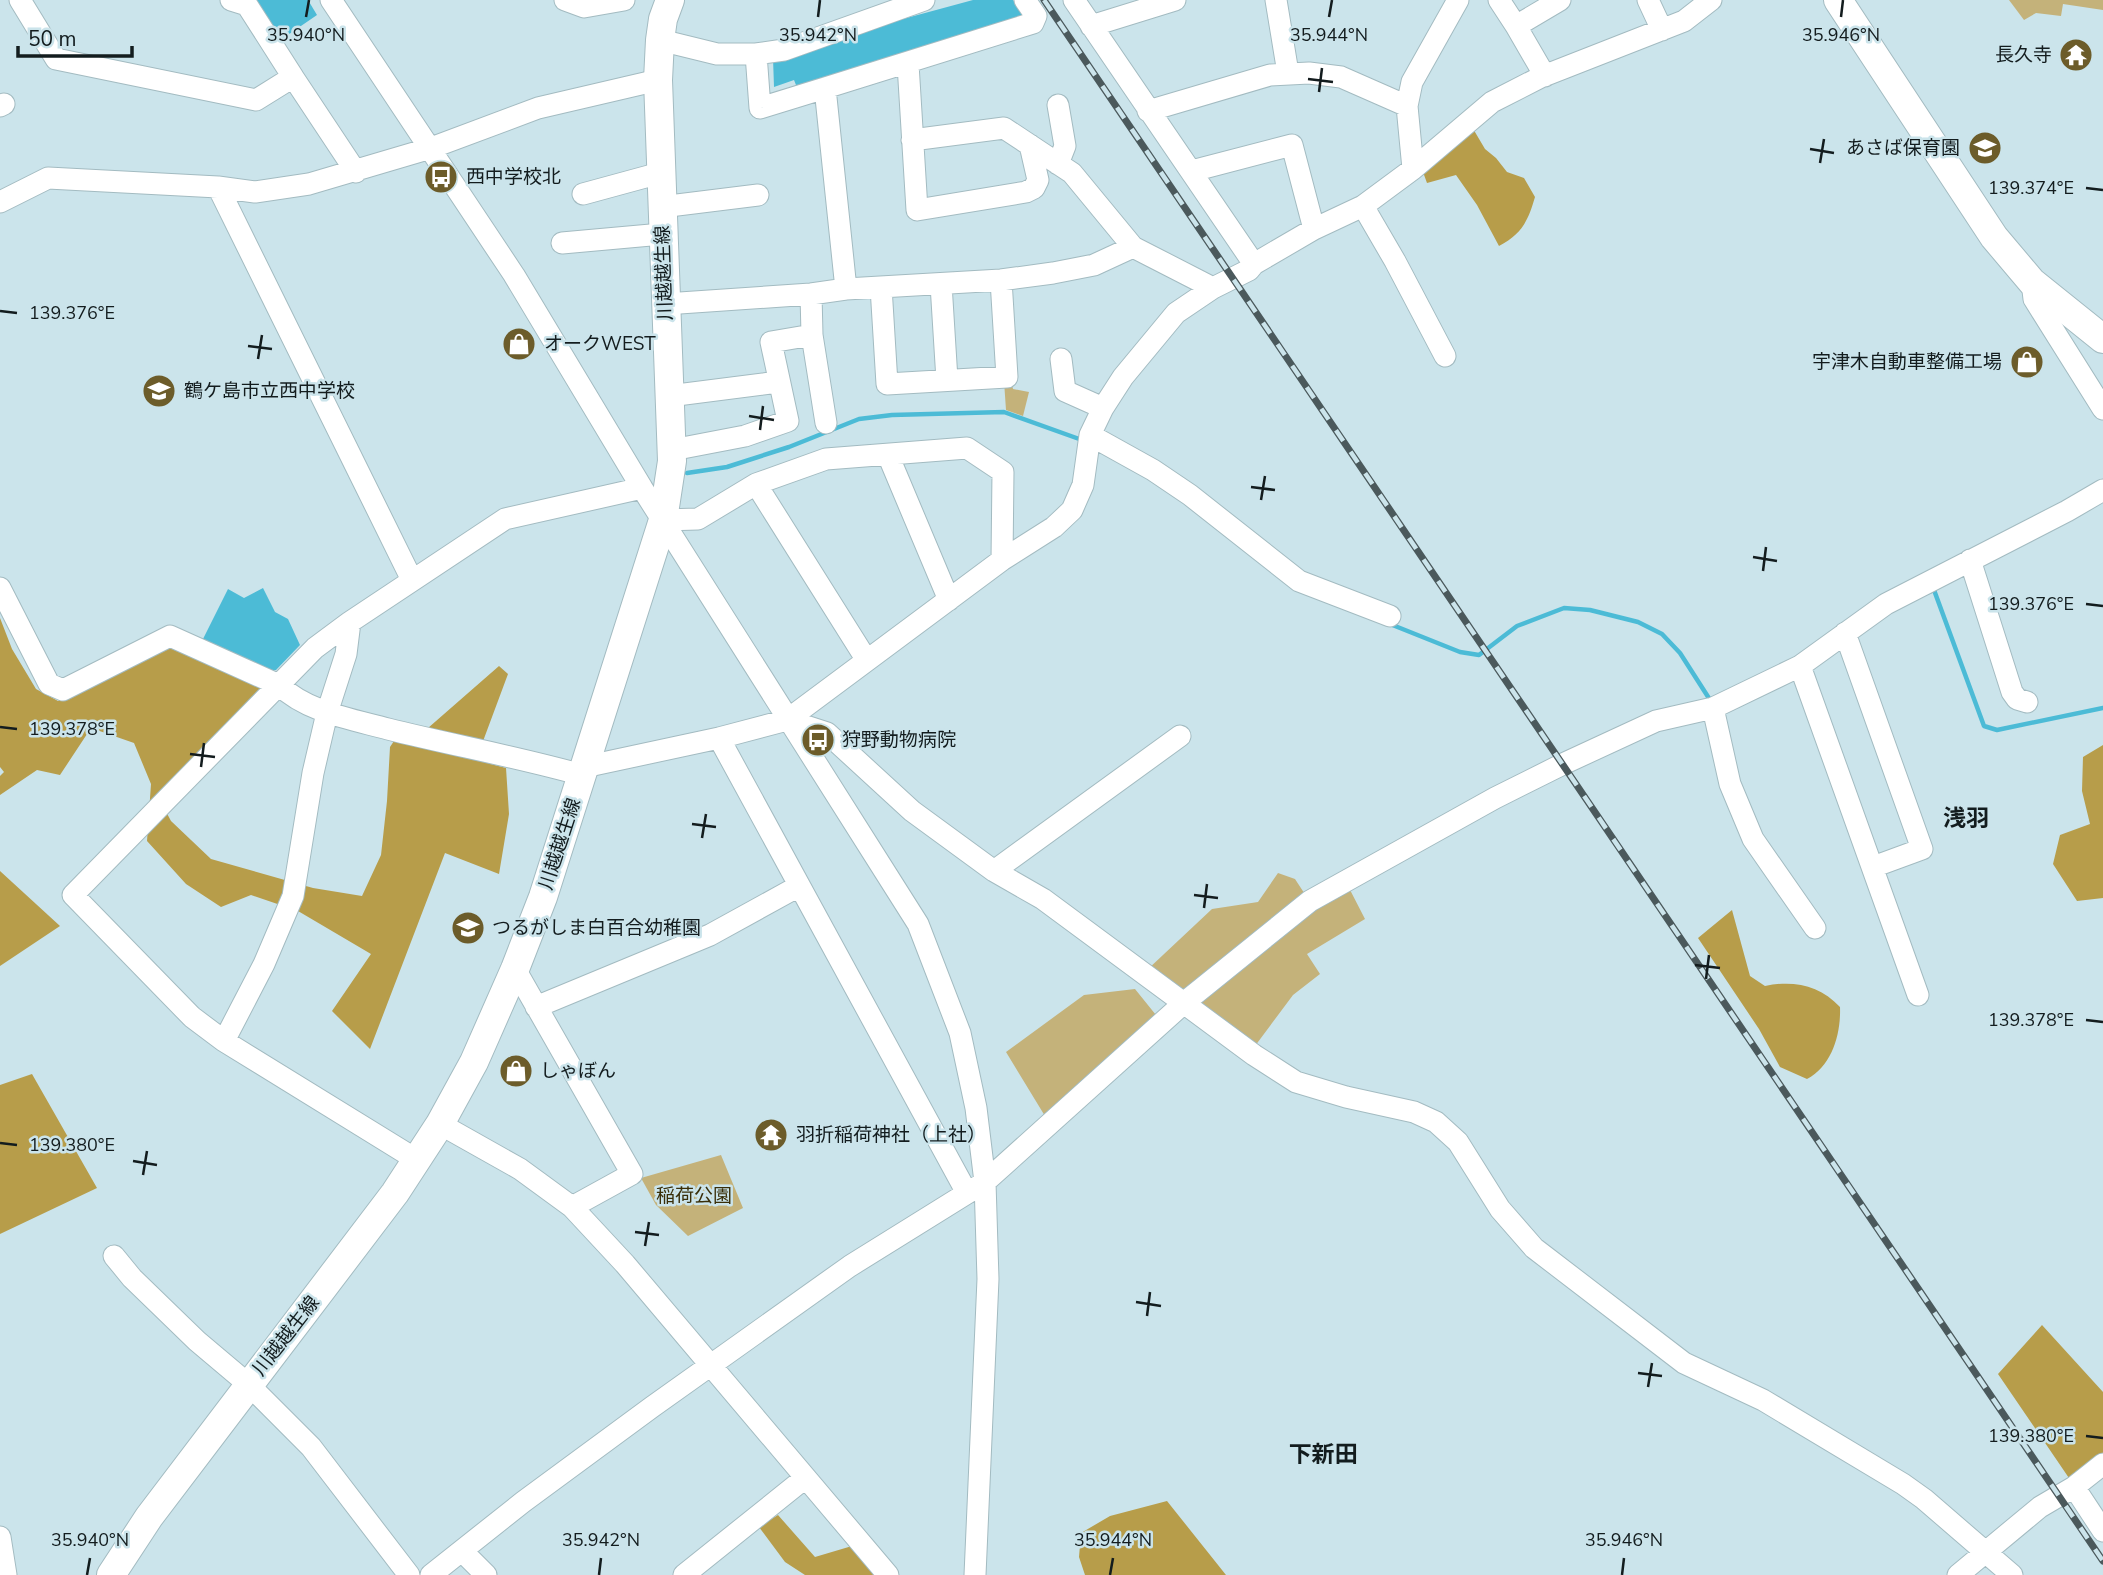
<svg xmlns="http://www.w3.org/2000/svg" width="2103" height="1575" viewBox="0 0 2103 1575" font-family="'Nunito Sans','Noto Sans JP',sans-serif">
  <rect width="100%" height="100%" fill="#cbe4eb"/>
  <!-- green -->
  <path fill="#c4b27a" d="M2009 0H2103V10L2063 4 2061 16 2036 13 2024 20Z
    M1004 381H1011L1013 389 1029 392 1023 416 1006 410Z
    M1278 873 1295 879 1312 905 1348 886 1365 919 1307 954 1320 974 1293 995 1252 1050 1147 970 1212 909 1258 902Z
    M1135 989 1160 1020 1048 1121 1006 1052 1084 995Z
    M721 1155 743 1208 688 1236 656 1205 641 1178Z"/>
  <!-- forest -->
  <path fill="#b79d4a" d="M1472 127 1485 149 1496 158 1507 172 1524 178 1535 197C1528 221 1522 234 1499 246L1477 205 1456 175 1427 183 1423 172Z
    M0 618 12 649 36 689 58 701 170 636 265 686 157 795 171 821 211 859 313 888 362 896 381 855 387 801 390 747 396 738 412 742 499 666 508 674 476 760 506 768 509 814 499 874 445 853 370 1049 332 1011 371 954 298 911 251 895 221 907 186 884 147 841 151 784 134 743 91 728 60 775 37 770 0 795V776L4 772 0 767Z
    M2103 745V898L2077 901 2053 864 2060 835 2090 824 2082 791 2083 757Z
    M0 871 60 926 0 966Z
    M1732 910 1750 976 1765 986C1793 980 1820 985 1840 1007 1841 1034 1832 1066 1807 1079L1780 1067 1759 1029 1698 938Z
    M32 1074 97 1188 0 1234V1085Z
    M2042 1325 2103 1392V1458L2071 1481 1998 1374Z
    M1167 1501 1226 1575H1085L1079 1557 1081 1533 1110 1516Z
    M778 1515 815 1557 852 1546 876 1575H805L785 1562 759 1527Z"/>
  <!-- water -->
  <path fill="#4cbbd6" d="M256 0H308L317 15 282 39Z
    M973 0H1013L1022 14 1021 18 798 90 794 80 774 87 773 58 829 39Z
    M263 588 275 612 288 619 300 645 276 670 269 671 203 639 228 589 244 598Z"/>
  <g fill="none" stroke-linecap="round" stroke-linejoin="round">
    <!-- stream -->
    <path stroke="#4cbbd6" stroke-width="4.5" d="M687 473 727 467 789 447 859 419 892 415 1004 412 1082 440
      M1929 592 1934 590 1984 726 1997 730 2103 708
      M1390 624 1460 652 1479 655 1517 626 1564 608 1590 610 1638 622 1662 634 1680 653 1712 703"/>
    <defs>
      <path id="minor" d="M20 0 56 59 256 100 293 77 247 5 231 0
        M331 0 514 275 642 488 918 924 960 1033 976 1108 985 1182 988 1279 975 1575
        M565 0 584 7 624 0
        M1074 0 1254 264
        M1276 0 1288 73
        M1499 0 1516 26
        M1648 0 1662 30
        M1091 26 1175 0
        M660 40 717 54H756L760 108 825 88
        M756 54 784 50 924 0
        M908 64 917 210 1026 192 1034 188 1038 180 1030 145
        M1545 76 1516 26 1560 0
        M293 77 356 172
        M1058 105 1065 146 1058 164
        M0 106 4 104
        M1148 111 1270 75 1309 73 1341 77 1407 106
        M912 140 1004 128 1072 173 1133 247
        M1413 169 1407 106 1412 82 1458 0
        M1192 171 1292 145 1314 229
        M218 187 255 192 309 184 431 148 538 108 658 80
        M583 194 660 173
        M0 202 48 178 218 187 412 580
        M1363 206 1395 261 1445 356
        M661 207 758 195
        M562 243 662 234
        M2032 282 2034 299 2103 409
        M941 284 947 380
        M881 287 887 384 1007 377 1001 280
        M846 289 825 88 1033 23 1036 16 1025 0
        M811 294 812 335 826 423
        M665 304 811 294 846 289 1001 280 1053 273 1094 265 1133 247 1213 288
        M1061 359 1065 391 1103 408
        M669 396 778 382
        M1090 435 1153 470 1190 495 1299 581 1390 616
        M672 450 745 436 788 421 771 342 812 335
        M888 455 949 600
        M756 484 866 659
        M663 520 698 519 756 484 826 459 967 448 1003 472 1002 560
        M1970 560 2012 692 2017 699 2027 702
        M0 588 49 684 63 690 170 636 279 685C307 712 351 719 388 729 452 745 518 757 582 775
        M1845 633 1922 849 1873 867
        M1800 666 1918 995
        M1713 708 1730 784 1753 839 1815 928
        M787 720 827 733 912 811 994 871 1043 899 1254 1055 1296 1082 1346 1097 1414 1112 1436 1122 1458 1142 1500 1209 1534 1248 1684 1363 1763 1400 1903 1484 1924 1499 2012 1575
        M719 738 967 1193
        M584 767 719 738 787 720 1002 560 1054 527 1072 510 1083 485 1090 435 1103 408 1123 377 1176 313 1213 288 1249 270 1254 264 1314 229 1363 206 1413 169 1492 102 1541 77 1684 21 1711 0
        M994 871 1180 736
        M515 969 632 1174 572 1207
        M536 1007 710 935 799 886
        M224 1041 264 964 293 896 313 773 327 713 346 654 350 622
        M440 1124 520 1169 572 1207 625 1264 888 1575
        M417 1160 224 1041 192 1017 73 895 315 648 350 622 505 519 642 488
        M114 1256 132 1278 197 1341 248 1384 311 1447 409 1575
        M2074 1487 2103 1531
        M0 1537 6 1575
        M463 1552 486 1575
        M431 1575 523 1502 652 1407 850 1266 985 1182 1185 1002 1310 901 1495 798 1563 764 1656 721 1713 708 1800 666 1886 604 2067 511 2103 490
        M684 1575 805 1478
        M1958 1575 2040 1507 2074 1487 2103 1464"/>
      <path id="major" d="M1838 0 1994 237 2032 282 2103 339
        M111 1575 149 1517 395 1193 440 1124 474 1062 515 969 543 897 663 520 672 461 658 80 660 40 663 19 670 0"/>
    </defs>
    <!-- minor casing -->
    <use href="#minor" stroke="#a3bbc1" stroke-width="23"/>
    <!-- major casing -->
    <use href="#major" stroke="#a3bbc1" stroke-width="30"/>
    <!-- minor -->
    <use href="#minor" stroke="#fff" stroke-width="21"/>
    <!-- major -->
    <use href="#major" stroke="#fff" stroke-width="28"/>
    <defs>
      <path id="rail" d="M1044 0 2103 1561"/>
    </defs>
    <!-- rail casing -->
    <use href="#rail" stroke="#4b595c" stroke-width="7"/>
    <!-- rail -->
    <use href="#rail" stroke="#cbe4eb" stroke-width="4.5" stroke-dasharray="13" stroke-linecap="butt"/>
  </g>
  <!-- ticks -->
  <path fill="none" stroke="#131c1e" stroke-width="2.5" d="M306 17 309 0M818 17 820 0M1329 17 1332 0M1841 17 1843 0M1308 79 1333 82M1319 92 1322 68M1810 149 1834 153M1820 163 1824 139M2086 188 2103 190M0 311 17 313M248 346 272 349M258 359 262 335M749 416 774 420M760 430 763 406M1251 487 1275 490M1261 500 1265 476M1753 557 1777 561M1763 571 1766 547M2086 604 2103 606M0 727 17 729M190 754 215 757M201 767 204 743M692 824 716 827M702 838 706 814M1194 895 1218 898M1204 908 1207 884M1695 965 1720 968M1706 979 1709 955M2086 1020 2103 1022M0 1143 17 1145M133 1161 157 1165M143 1175 147 1151M635 1232 659 1235M645 1246 649 1222M1136 1302 1161 1306M1147 1316 1150 1292M1638 1373 1662 1376M1648 1387 1652 1363M2086 1436 2103 1438M87 1575 90 1558M599 1575 601 1558M1110 1575 1113 1558M1622 1575 1624 1558"/>
  <!-- icons -->
  <defs>
    <symbol id="temple-disc" viewBox="-11 -11 22 22"><circle r="9.5" fill="#6c5c2a" stroke="#cbe4eb"/><path d="M0-6L5-2H3V0L6.5 2.5H4V6H1.5V3h-3V6H-4V2.5H-6.5L-3 0V-2H-5Z" fill="#fff"/></symbol>
    <symbol id="school-disc" viewBox="-11 -11 22 22"><circle r="9.5" fill="#6c5c2a" stroke="#cbe4eb"/><path d="M0-5L7-2L0 1L-7-2ZM-4 1L0 2.5L4 1V4Q0 6-4 4Z" fill="#fff"/></symbol>
    <symbol id="bus-disc" viewBox="-11 -11 22 22"><circle r="9.5" fill="#6c5c2a" stroke="#cbe4eb"/><path d="M-5-6H5V4H4V6H2V4H-2V6H-4V4H-5ZM-3.5-4V0h7V-4ZM-3.5 1.2v1.5H-2V1.2ZM2 1.2v1.5H3.5V1.2Z" fill="#fff"/></symbol>
    <symbol id="shop-disc" viewBox="-11 -11 22 22"><circle r="9.5" fill="#6c5c2a" stroke="#cbe4eb"/><path d="M-5-2.5h2.3a2.7 3.5 0 0 1 5.4 0H5L5.5 6h-11ZM-1.5-2.5h3a1.5 2.3 0 0 0-3 0Z" fill="#fff"/></symbol>
  </defs>
  <g fill-rule="evenodd">
    <use href="#temple-disc" x="2057" y="36" width="38" height="38"/>
    <use href="#school-disc" x="1966" y="129" width="38" height="38"/>
    <use href="#bus-disc" x="422" y="158" width="38" height="38"/>
    <use href="#shop-disc" x="500" y="325" width="38" height="38"/>
    <use href="#shop-disc" x="2008" y="343" width="38" height="38"/>
    <use href="#school-disc" x="140" y="372" width="38" height="38"/>
    <use href="#bus-disc" x="799" y="721" width="38" height="38"/>
    <use href="#school-disc" x="449" y="909" width="38" height="38"/>
    <use href="#shop-disc" x="497" y="1052" width="38" height="38"/>
    <use href="#temple-disc" x="752" y="1116" width="38" height="38"/>
  </g>
  <g text-anchor="middle" dominant-baseline="central" stroke-width="5" stroke-linejoin="round" paint-order="stroke">
    <!-- poi labels -->
    <g font-size="19" fill="#131c1e" stroke="#cbe4eb" text-anchor="start">
      <text x="2052" y="55" text-anchor="end">長久寺</text>
      <text x="1960" y="148" text-anchor="end">あさば保育園</text>
      <text x="466" y="177">西中学校北</text>
      <text x="544" y="344">オークWEST</text>
      <text x="2002" y="362" text-anchor="end">宇津木自動車整備工場</text>
      <text x="184" y="391">鶴ケ島市立西中学校</text>
      <text x="842" y="740">狩野動物病院</text>
      <text x="492" y="928">つるがしま白百合幼稚園</text>
      <text x="540" y="1071">しゃぼん</text>
      <text x="796" y="1135">羽折稲荷神社（上社）</text>
    </g>
    <!-- street labels -->
    <g font-size="19" fill="#131c1e" stroke="#cbe4eb">
      <text transform="translate(664 273) rotate(-92)">川越越生線</text>
      <text transform="translate(560 844) rotate(-72)">川越越生線</text>
      <text transform="translate(286 1336) rotate(-52)">川越越生線</text>
    </g>
    <!-- park labels -->
    <g font-size="19" fill="#392e08" stroke="#cbe4eb">
      <text x="694" y="1196">稲荷公園</text>
    </g>
    <!-- quarter labels -->
    <g font-size="23" font-weight="bold" fill="#131c1e" stroke="#cbe4eb">
      <text x="1966" y="818">浅羽</text>
      <text x="1323" y="1454">下新田</text>
    </g>
  </g>
  <g font-size="18" text-anchor="middle" fill="#131c1e" stroke="#cbe4eb" stroke-width="5" stroke-linejoin="round" paint-order="stroke">
    <text x="306" y="41">35.940°N</text>
    <text x="818" y="41">35.942°N</text>
    <text x="1329" y="41">35.944°N</text>
    <text x="1841" y="41">35.946°N</text>
    <text x="2031" y="194">139.374°E</text>
    <text x="72" y="319">139.376°E</text>
    <text x="2031" y="610">139.376°E</text>
    <text x="72" y="735">139.378°E</text>
    <text x="2031" y="1026">139.378°E</text>
    <text x="72" y="1151">139.380°E</text>
    <text x="2031" y="1442">139.380°E</text>
    <text x="90" y="1546">35.940°N</text>
    <text x="601" y="1546">35.942°N</text>
    <text x="1113" y="1546">35.944°N</text>
    <text x="1624" y="1546">35.946°N</text>
  </g>
  <!-- scale -->
  <path d="M18 46v10h114v-10" fill="none" stroke="#131c1e" stroke-width="3.5"/>
  <text x="28" y="46" font-size="21" fill="#131c1e" stroke="#cbe4eb" stroke-width="5" paint-order="stroke">50 m</text>
</svg>
